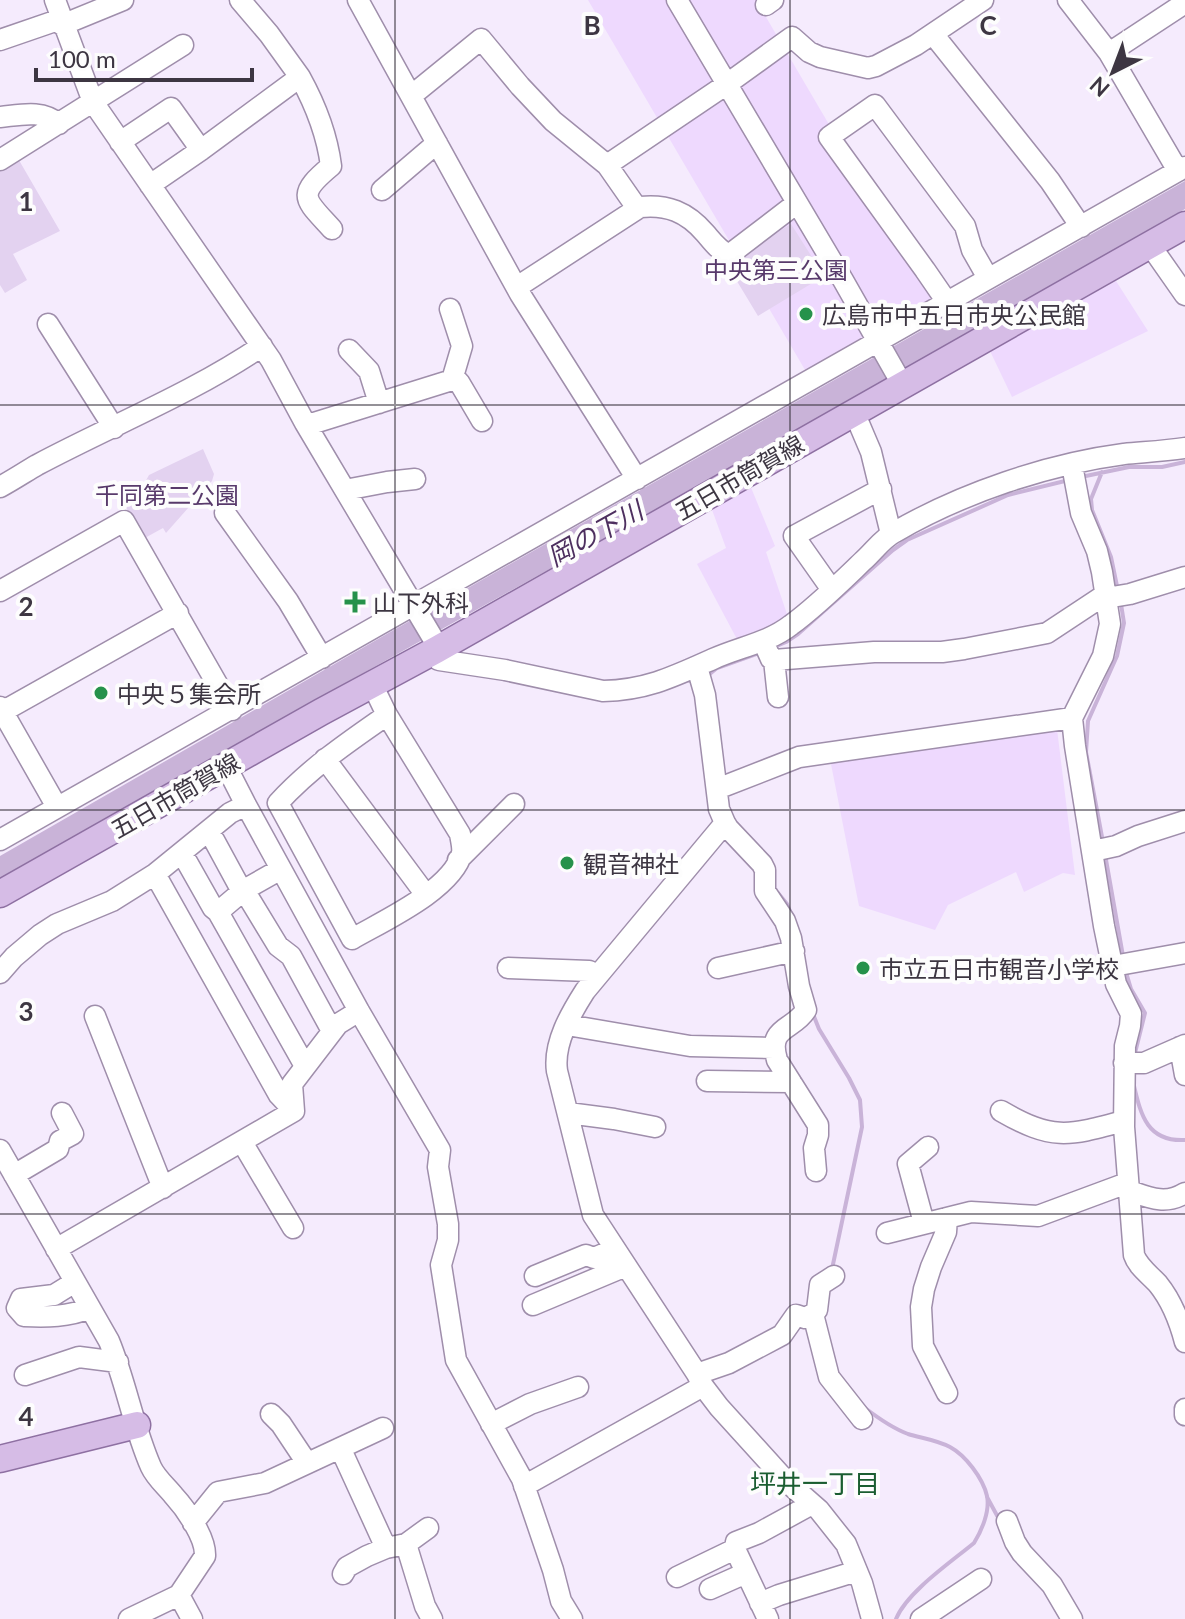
<svg xmlns="http://www.w3.org/2000/svg" width="1185" height="1619" viewBox="0 0 1185 1619" font-family="Lato,'Noto Sans JP',sans-serif">
  <rect width="100%" height="100%" fill="#f5ebfd"/>
  <!-- built -->
  <path fill="#eed9fe" d="M588 0H756L932 300 808 375Z
    M1116 281 1148 331 1012 397 990 351Z
    M750 485 775 546 766 552 789 620 739 643 697 564 726 548 711 507Z
    M1057 729 1075 875 1063 873 1024 892 1016 872 948 905 935 930 859 906 830 759Z"/>
  <!-- green -->
  <path fill="#e3d2f0" d="M16 155 60 231 13 254 27 280 5 293 0 285V164Z
    M791 224 824 276 758 316 732 273 734 259Z
    M203 449 214 474 212 481 166 533 163 528 143 539 120 496 144 484 149 475Z"/>
  <!-- water -->
  <path fill="#c9b3d8" d="M1185 181V209L795 432 349 681 103 825 0 882V856L385 635Z"/>
  <g fill="none" stroke-linecap="round" stroke-linejoin="round">
    <!-- stream -->
    <path stroke="#c9b3d8" stroke-width="4" d="M1102 472 1091 499 1092 510 1111 557 1118 591
      M1081 477 1129 467H1162L1185 462
      M772 648 786 642 798 634 893 550 907 540 1008 495 1069 480
      M706 677 717 668 759 653
      M1103 842 1086 752 1088 721 1117 656 1124 623 1121 604
      M1105 854 1123 956
      M778 893 787 904 792 916
      M1125 969 1131 989 1145 1013 1134 1057
      M813 1014 819 1029 849 1078 860 1100 862 1127 832 1269
      M1134 1086C1141 1116 1148 1142 1185 1140
      M865 1408C878 1418 892 1428 908 1434 921 1438 937 1440 950 1447 965 1455 983 1478 987 1496 990 1511 982 1530 974 1543 951 1562 907 1592 896 1619
      M987 1497 1000 1521"/>
    <defs>
      <path id="minor" d="M55 0 93 102 271 360 305 423 434 640 439 660 505 670 603 691C647 690 675 676 713 659 739 647 768 643 791 625 817 606 841 582 864 560 874 551 883 538 895 532 962 493 1048 464 1124 454 1145 452 1165 451 1185 448
        M358 0 520 294 637 479
        M677 0 843 280 902 384
        M1068 0 1109 53 1178 171
        M766 5 773 0
        M62 25 123 0
        M933 34 1050 181 1081 227
        M0 40 61 19
        M1109 53 1185 3
        M300 77C316 106 327 134 331 166 295 196 305 199 332 229
        M411 96 481 39 520 86 553 121 607 165 637 208
        M0 117C20 115 42 109 59 124
        M120 142 171 108 201 150
        M0 160 183 45
        M607 165 727 84 792 37 809 52 820 57 868 68 876 66 916 45 983 0
        M150 185 201 150 300 77 269 34 240 0
        M382 190 437 143
        M1150 245 1185 295
        M517 287 640 207C667 204 687 212 705 233 712 241 718 250 729 255L797 203
        M947 302 925 270 829 137 875 105 965 226 972 250 988 278
        M450 309 462 346 452 380
        M48 324 114 428
        M349 350 369 371 379 403
        M854 412 871 452 891 534
        M305 423H314L452 380 459 382 482 421
        M1072 465 1081 513 1097 551 1102 572 1110 624 1103 656 1072 718 1075 746 1104 926 1116 984 1131 1014 1130 1026 1125 1046 1124 1127 1134 1255C1138 1267 1150 1275 1158 1284 1171 1300 1180 1323 1185 1342
        M0 487C13 480 25 472 37 465 112 425 191 394 262 346
        M345 490 387 482 415 479
        M225 513 288 601 322 658
        M832 590 794 536 881 489
        M0 591 124 521 232 710
        M1106 598 1130 594 1185 577
        M763 641 771 659 774 660 874 652H942L964 649 1047 633 1106 594
        M774 660 778 697
        M697 667 705 695 719 809 725 823 585 991C571 1013 553 1043 557 1071L593 1215 697 1374 703 1386 719 1407 786 1481 819 1510 846 1544 862 1583 872 1619
        M372 684 387 715 460 834C461 840 463 848 462 853 452 890 383 921 352 939L278 803C310 768 348 742 387 715
        M0 707 57 807
        M0 713 178 613
        M325 759 426 895
        M226 766 246 805 359 1011 440 1150 438 1167 448 1224V1240L441 1265 456 1360 522 1479 553 1570 561 1601 572 1619
        M717 789 799 757 1072 718
        M725 823 728 828 762 864 765 870V891L785 921 791 938 799 986 806 1010C793 1031 767 1026 777 1060L818 1125V1135L814 1148 816 1171
        M0 840 1185 167
        M214 840 239 886 244 890 278 946 291 956 332 1031
        M1093 851 1116 846 1138 836 1185 821
        M458 860 514 804
        M187 862 213 908 218 912
        M281 869 244 890 218 912 305 1066
        M155 874 279 1095 294 1111
        M1113 966 1185 953
        M508 968 589 971 598 975
        M718 968 794 951
        M0 973 14 957 40 935 57 924 112 901 155 874 230 813 246 805
        M95 1016 163 1188
        M567 1025 690 1046 774 1048
        M1180 1047 1185 1075
        M1124 1063H1144L1185 1045
        M707 1081 791 1082
        M1001 1111C1053 1141 1068 1136 1124 1121
        M568 1113 614 1119 655 1127
        M242 1142 293 1228
        M0 1150 109 1341C126 1382 133 1426 151 1467 156 1478 166 1486 174 1496 186 1509 206 1538 205 1556L179 1595 129 1619
        M14 1175 58 1149 60 1141 73 1134 62 1113
        M1130 1191C1150 1198 1166 1205 1185 1193
        M947 1218 946 1232 931 1267 924 1289 921 1307 923 1346 947 1393
        M924 1223 908 1164 928 1147
        M887 1233 971 1212 1038 1216 1127 1183
        M56 1249 294 1111 292 1084 338 1024 359 1011
        M535 1276 586 1255 594 1258 615 1249
        M834 1276 820 1285 817 1310 813 1314 829 1377 862 1419
        M75 1282 54 1295 21 1299 17 1308 24 1316C47 1317 68 1317 90 1308
        M533 1305 626 1266
        M697 1374 729 1363 782 1335 796 1315 805 1318 813 1314
        M25 1375 79 1357 118 1362
        M1185 1409V1415
        M271 1414 281 1424 307 1463
        M491 1424 530 1404 578 1387
        M338 1449 383 1428
        M524 1486 703 1386
        M1007 1521 1015 1542 1022 1553 1052 1585 1072 1619
        M193 1523 218 1492 265 1483 338 1449 343 1454 386 1548
        M406 1544 425 1606 432 1619
        M343 1574 347 1567 367 1556 386 1548 406 1544 428 1528
        M677 1577 735 1549
        M710 1589 746 1573
        M179 1595 192 1619
        M760 1603 779 1595 857 1571
        M768 1619 735 1549 736 1542 759 1533 812 1504
        M921 1619 981 1579"/>
      <path id="major" d="M0 894 321 712 436 650 1185 225
        M0 1459 137 1425"/>
    </defs>
    <!-- minor casing -->
    <use href="#minor" stroke="#9f8eab" stroke-width="23"/>
    <!-- major casing -->
    <use href="#major" stroke="#8e70a2" stroke-width="29"/>
    <!-- minor -->
    <use href="#minor" stroke="#fff" stroke-width="20"/>
    <!-- major -->
    <use href="#major" stroke="#d6bce6" stroke-width="26"/>
  </g>
  <!-- grid -->
  <path fill="none" stroke="#3d3642" stroke-width="2" stroke-opacity="0.55" d="M395 0V1619M790 0V1619M0 405H1185M0 810H1185M0 1214H1185"/>
  <!-- markers -->
  <g fill="#26924b" stroke="#fdfdfd" stroke-width="3">
    <circle cx="806" cy="314" r="8"/>
    <path d="M351 590h8v8h8v8h-8v8h-8v-8h-8v-8h8z"/>
    <circle cx="101" cy="693" r="8"/>
    <circle cx="567" cy="863" r="8"/>
    <circle cx="863" cy="968" r="8"/>
  </g>
  <g text-anchor="middle" dominant-baseline="central" stroke-width="8" stroke-linejoin="round" paint-order="stroke">
    <!-- park labels -->
    <g font-size="24" fill="#583a6b" stroke="#fdfdfd">
      <text x="776" y="269">中央第三公園</text>
      <text x="167" y="494">千同第二公園</text>
    </g>
    <!-- poi labels -->
    <g font-size="24" fill="#3d3642" stroke="#fdfdfd" text-anchor="start">
      <text x="822" y="314">広島市中五日市央公民館</text>
      <text x="373" y="602">山下外科</text>
      <text x="117" y="693">中央５集会所</text>
      <text x="583" y="863">観音神社</text>
      <text x="879" y="968">市立五日市観音小学校</text>
    </g>
    <!-- street labels -->
    <g font-size="24" fill="#3d3642" stroke="#fdfdfd">
      <text transform="translate(739 477) rotate(-30)">五日市筒賀線</text>
      <text transform="translate(175 795) rotate(-30)">五日市筒賀線</text>
    </g>
    <!-- water labels -->
    <g font-size="26" font-style="italic" fill="#4d2f5f" stroke="#fdfdfd">
      <text transform="translate(595 533) rotate(-29)">岡の下川</text>
    </g>
    <!-- neighbourhood labels -->
    <g font-size="26" fill="#1a5d30" stroke="#fdfdfd">
      <text x="815" y="1483">坪井一丁目</text>
    </g>
  </g>
  <g font-size="26" text-anchor="middle" font-weight="bold" fill="#3d3642" stroke="#fdfdfd" stroke-width="8" stroke-linejoin="round" paint-order="stroke">
    <text x="592" y="35">B</text>
    <text x="988" y="35">C</text>
    <text x="26" y="211">1</text>
    <text x="26" y="616">2</text>
    <text x="26" y="1021">3</text>
    <text x="26" y="1426">4</text>
  </g>
  <!-- north arrow -->
  <g transform="translate(1113 72) rotate(222)" stroke="#fdfdfd" stroke-width="6" paint-order="stroke">
  <path d="M0-6L14 30L0 20L-14 30Z" fill="#3d3642"/>
  <text y="-12" font-size="22" font-weight="bold" text-anchor="middle" fill="#3d3642">N</text>
  </g>
  <!-- scale -->
  <path d="M36 68v12h216v-12" fill="none" stroke="#3d3642" stroke-width="4"/>
  <text x="48" y="68" font-size="24" fill="#3d3642" stroke="#fdfdfd" stroke-width="6" paint-order="stroke">100 m</text>
</svg>
